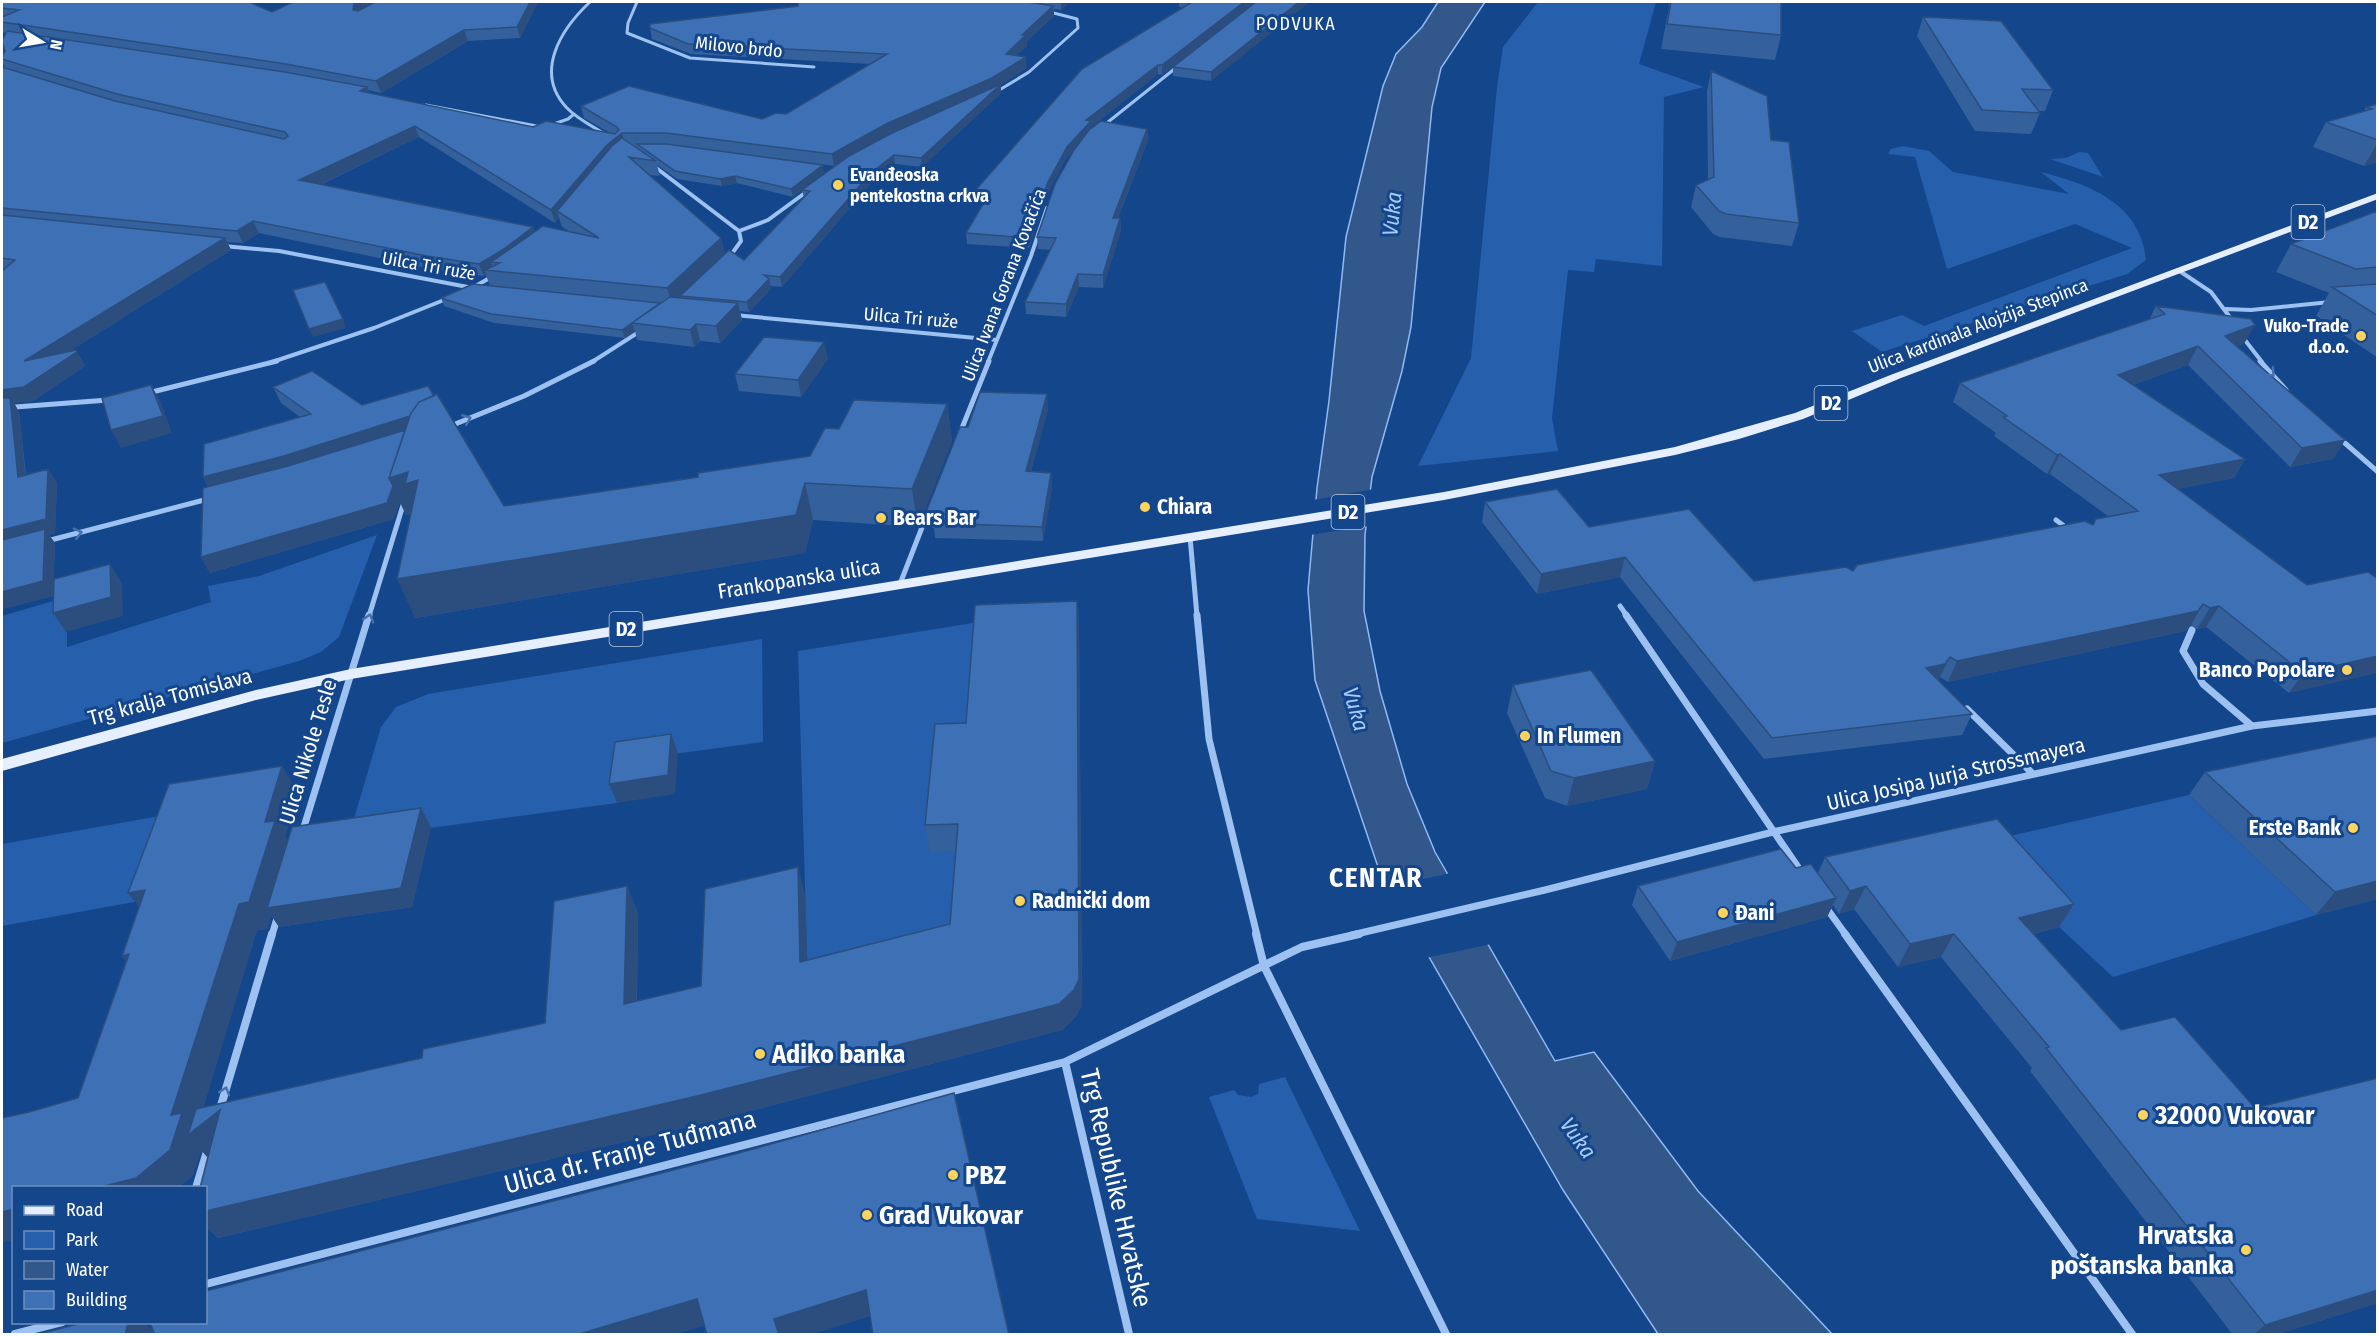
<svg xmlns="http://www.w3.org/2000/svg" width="2379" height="1336" viewBox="0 0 2379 1336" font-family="'Fira Sans Condensed',sans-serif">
  <rect width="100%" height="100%" fill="#14468c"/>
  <!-- green -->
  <path fill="#265fab" d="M1538 2H1656L1639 64 1704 87 1664 97 1662 266 1596 259 1594 272 1568 270 1552 418 1558 451 1418 466 1471 358 1497 87 1503 47Z
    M1903 146 1929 151 1953 172 2069 194 2041 172C2088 184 2141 203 2146 260L2127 274 1882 352 1852 331 1902 315 1924 326 2132 248 2075 224 1947 269 1915 157 1888 154 1891 149Z
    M2079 152 2088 153 2103 177 2050 159 2066 158Z
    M377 535 339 637 321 652 299 661 2 743V616L67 597V647L211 602 208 586 259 576Z
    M1078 606 1079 628 962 851 955 950 808 988 798 651Z
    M762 639 763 742 622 761 617 803 348 839 381 727 396 707 428 694Z
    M2189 795 2316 915 2113 977 2059 927 1984 842Z
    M188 811 156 898 2 926V844Z
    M1285 1077 1360 1231 1257 1219 1209 1097 1234 1090 1238 1095 1251 1097 1258 1094 1259 1084Z"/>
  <!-- water -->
  <path fill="#32578b" stroke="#8fbbf3" stroke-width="1.5" d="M1438 2H1485L1441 68 1432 107 1411 327 1402 371 1372 477 1365 535 1364 611 1380 691 1407 784 1435 852 1555 1061 1594 1052 1698 1191 1832 1334H1658L1563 1190 1379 870 1315 680 1308 590 1317 488 1329 401 1346 237 1383 86 1396 54 1422 27Z"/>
  <!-- pier -->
  <path fill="#14468c" d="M1374 489 1369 526 1310 535 1313 500Z
    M1451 873 1491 944 1426 958 1385 887Z"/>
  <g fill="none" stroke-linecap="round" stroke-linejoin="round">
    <!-- street-far4 -->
    <path stroke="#9dc1f0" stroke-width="3" d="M590 2C561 29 534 72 566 107 577 119 592 126 605 134
      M637 2 628 23 627 33 690 58 814 67
      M996 92 1029 72 1078 28 1077 19 1046 11
      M426 105 542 127
      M551 125 568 119 574 114
      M1103 126 1177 67"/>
    <!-- street-far3 -->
    <path stroke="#9dc1f0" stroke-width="4" d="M651 164 739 231
      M739 231 768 220 809 190
      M223 246 279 251 473 288
      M728 259 741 241 739 231
      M2178 270 2211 292 2235 324
      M472 288 495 275
      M2226 309 2251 310 2330 302
      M734 315 997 340
      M2241 335 2262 362
      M272 362 374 328 449 298
      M592 362 642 330
      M988 362 1031 256 1047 208"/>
    <!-- street-far2 -->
    <path stroke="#9dc1f0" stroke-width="5" d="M2260 361 2286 390
      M148 393 277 361
      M2 408 108 400
      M448 427 524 396 594 361
      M960 433 989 361
      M2338 437 2378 472
      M2056 520 2068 529
      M1190 537 1197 616
      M47 541 208 499
      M900 584 928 512
      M1620 606 1627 616
      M369 616 404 502"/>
    <!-- street-far1 -->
    <path stroke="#9dc1f0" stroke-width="7" d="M1197 615 1209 739 1257 935
      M1626 615 1802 873
      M2192 630 2183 651 2203 684 2252 726
      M1967 709 2033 774
      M303 830 369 615
      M1825 906 1846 935
      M272 935 278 915
      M1352 935 1545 890 1773 832 2252 726 2378 711"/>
    <!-- street -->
    <path stroke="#9dc1f0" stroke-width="8" d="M1256 934 1264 966 1446 1334
      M1845 934 2132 1334
      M220 1109 272 934
      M196 1188 208 1148
      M206 1284 1065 1062
      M15 1334 62 1322
      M1129 1334 1065 1062 1302 947 1359 934"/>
    <!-- primary -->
    <path fill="#e6efff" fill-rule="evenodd" d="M2378 193V199L1901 378 1803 419 1739 439 1675 455 1444 500 351 679 256 700 2 771V759L256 690 351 669 1444 492 1675 447 1795 413 1893 374Z"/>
  </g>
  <!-- wall -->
  <path fill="#34609c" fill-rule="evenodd" d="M2 2 272 12 293 2H538L520 38 468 41 381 93 368 90 369 93 533 127 610 133 584 118 581 106 762 119 786 114 871 64 691 54 652 39 650 28 798 6V2H1070L1061 10 1054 9V16L1027 41V46L1016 56 1027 68 1000 85 1001 84V93L922 167 895 164 872 182 782 287 770 286 771 289 749 312 740 311 742 320 720 343 700 341 694 347 637 340 635 331 625 338 494 323 444 306 441 298 490 286 486 275 484 276 432 269 259 233 243 243 227 242 231 250 70 351 76 350 85 366 33 401 14 403 19 412 26 475 48 469 57 483 55 533 49 535 55 543 53 596 2 609V67L5 68 2 62V63V56L5 51 3 44 2 48V34L4 38 6 33 2 32ZM419 137 555 223 559 218 562 227 569 231 535 232 320 185ZM666 144 834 166 838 163 802 190 824 173ZM657 165 677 179 722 186 737 183 793 197 802 190 804 198 744 260 725 254 721 238 649 175 660 176Z
    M1179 2H1255L1162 75 1158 74 1091 127V129H1147L1148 140 1118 218H1120L1121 230 1103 288 1079 287 1066 317 1026 314 1025 302 1051 250 1038 249 1037 237 1074 150 1067 157 1048 192 1029 248 967 244 966 233 984 204 975 203 973 193 1183 7H1179Z
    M1256 2 1211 81 1173 76V67Z
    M1670 2H1781V35L1775 60 1661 49Z
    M1923 17 2053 90 2045 111H2038L2040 113 2031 134 1975 131 1917 36Z
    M1711 71 1771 140 1799 223 1792 246 1720 237 1713 234 1691 207 1696 185 1708 179 1707 91Z
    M2378 104V162L2364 166 2313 147 2326 122 2364 111 2366 107Z
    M2378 211V358L2316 316 2329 293 2276 272 2291 244Z
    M2156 306 2244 344 2237 346 2345 440 2333 459 2290 467 2188 365 2133 385 2245 459 2234 478 2177 489 2307 585 2378 579 2289 693 2206 627 2197 629 2191 625 2185 631 1948 682 1940 677 1938 680 1972 714 1962 735 1764 759 1620 577 1537 594 1482 522 1485 502 1589 527 1754 581 1853 571 2093 525 2108 516 2050 474H2047L1994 436 1996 433 1953 402 1960 383 2149 320Z
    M828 359 801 397 739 391 735 374Z
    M273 387 504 506 698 477 810 456 839 429 947 404 952 441 918 527 813 520 805 553 415 618 411 514 406 515 400 502 394 519 210 573 201 557 208 486 203 477 300 417 281 403Z
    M1048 409 1031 471 1051 473 1052 488 1043 541 935 538 934 528 928 527 926 512 968 427Z
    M1079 628 1082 1005 1076 1016 1062 1030 708 1122 218 1238 206 1226V1188L208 1158 201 1150 193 1175 178 1188H14L78 1098 126 961 122 956 298 793 285 837 288 841 421 808 431 827 412 907 279 927 271 915 267 929 257 930 203 1107 422 1058 545 1023 627 886 638 913 637 1001 701 986 805 894 807 960 950 924 955 851 930 852 925 825 966 723Z
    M1513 685 1655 761 1647 789 1567 806 1545 798 1507 713Z
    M2205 772 2378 899 2316 915 2189 795Z
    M1825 857 2074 904 2059 927 2034 934 2121 1030 2378 1303 2275 1335H2233L2030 1071 2032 1068 1941 957 1898 967 1854 909 1839 914 1833 905 1827 917 1670 961 1632 905 1638 886 1796 868 1818 873Z"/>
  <!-- shaded-wall -->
  <path fill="#2b4e7f" d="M360 2H382L357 20 353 10 354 4Z
    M530 2H538L520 38 517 27Z
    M1061 2H1070L1061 10Z
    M1244 2H1255L1162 75V65Z
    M1299 2H1310L1211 81V72Z
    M1053 6 1054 16 1027 41V46L1007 65 1006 54 1022 35Z
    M464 30 468 41 381 93 376 81Z
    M2 34 5 40 2 48Z
    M1026 57 1027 68 993 89 888 136 834 166 832 154 886 124Z
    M1158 65V74L1091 127V131L1067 157 1048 192 1029 248 1028 238 1048 182 1067 147 1086 120Z
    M1001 84V93L922 167 921 158Z
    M367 87 371 98 360 91Z
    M415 126 419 137 304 192 299 180Z
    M1147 129 1148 140 1113 230V218Z
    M622 133 625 144 557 211 559 218 555 223 551 210 607 145Z
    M2378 142V162L2364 166Z
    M894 155 895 164 872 182 782 287 780 277 871 173Z
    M823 165 824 173 793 197 791 189Z
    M735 176 737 183 722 186 720 179Z
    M1120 218 1121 230 1103 288V275Z
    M253 221 259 233 243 243 237 231Z
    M533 227 537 240 500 263 491 262 494 270H485L486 275 484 276 479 264Z
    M225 238 231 250 32 375 24 361Z
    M721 238 725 254 672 305 667 288Z
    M1078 274 1079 287 1066 317V304Z
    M769 279 771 289 749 312 747 302Z
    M660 303 632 323 635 331 625 338 622 330Z
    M738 303 742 320 720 343 716 326Z
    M343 319 346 328 313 337 309 329Z
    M696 324 700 341 694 347 690 330Z
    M2255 325 2244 344 2215 354 2225 336Z
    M824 342 828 359 801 397 798 380Z
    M2198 346 2188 365 2108 394 2118 375Z
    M76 350 85 366 33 401 14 403 19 412 27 491 18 477 2 405V390Z
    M151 385 161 402 172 433 121 448 111 430Z
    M1047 394 1048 409 1027 485 1026 471Z
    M947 404 952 441 918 527 912 489Z
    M440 406 418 480 417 512 406 515 400 502 394 519 210 573 201 557 212 493 203 477Z
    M2345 440 2333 459 2290 467 2302 448Z
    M2060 454 2050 474H2047L2057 455Z
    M2245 459 2234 478 2148 495 2159 475Z
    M48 469 57 483 55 533 49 535 55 543 53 596 2 609V530Z
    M1051 473 1052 488 1043 541 1042 527Z
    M805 483 813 520 805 553 415 618 397 579Z
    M1625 557 1620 577 1537 594 1541 574Z
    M110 564 122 583 123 616 66 632 53 613Z
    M1077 601 1079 628 1082 1005 1076 1016 1062 1030 708 1122 218 1238 206 1226V1211L1059 1004Z
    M2203 604 2191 625 2185 631 1948 682 1957 661Z
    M2219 606 2206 627 2197 629 2210 608Z
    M2378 656V673L2289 693 2303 673Z
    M1950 657 1940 677 1936 684 1926 668Z
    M671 734 678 753 675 794 617 803 609 784Z
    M1655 761 1647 789 1567 806 1574 778Z
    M282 766 298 793 285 837 292 847 421 808 431 827 412 907 279 927 271 915 267 929 257 930 197 1129 220 1110 211 1161 201 1150 193 1175 178 1188H97L171 1115Z
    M798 867 805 894 808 988 800 962Z
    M2378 881V899L2316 915 2335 892Z
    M627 886 638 913 636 1031 624 1004Z
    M1866 886 1854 909 1839 914 1850 891Z
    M145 890 149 919 128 893Z
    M1836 898 1827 917 1670 961 1677 942Z
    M2074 904 2059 927 2005 941 2019 918Z
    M1954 934 1941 957 1898 967 1910 944Z
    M129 954 143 982 122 956Z
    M14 1209V1240L2 1242V1212Z
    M866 1290 874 1315 810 1335H779L774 1319Z
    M2378 1290V1303L2275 1335H2253L2265 1325Z
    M697 1299 710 1324 673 1335H576Z
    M128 1323H145L158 1335H125Z"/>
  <!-- building -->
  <path fill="#3d70b5" stroke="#2b4e7f" stroke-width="1.5" d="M2 2H249L272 12 293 2H360L354 4 353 10 358 11 375 2H530L517 27 464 30 376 81 286 64 2 22V17L19 10 2 8Z
    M798 2H1028L1053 6 1022 35H1026L1006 54 1026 57 992 78 886 124 832 154 666 133H622L607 145 551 210 415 126 299 180 533 227 504 249 479 264 427 256 253 221 237 231 2 208V67L115 101 284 139 288 136 285 132 117 94 2 59V57L5 51 2 41 7 31 285 72 367 87 360 91 533 127 546 121 615 134 619 130 617 127 581 106 629 86 762 119 776 113 786 114 887 54 688 44 650 28V24L798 6Z
    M1192 2H1244L1162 65H1158L1086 120 1091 121 1067 147 1048 182 1028 238 966 233 989 194 973 193 1082 69Z
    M1256 2H1299L1211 72 1173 67Z
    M1671 2H1781V35L1667 24Z
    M1923 17 2001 21 2053 90 2022 89 2040 113 1982 110Z
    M1711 71 1767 96 1771 140 1789 142 1799 223 1726 214 1719 211 1696 185 1714 177Z
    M1001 84 921 158 894 155 871 173 780 277 764 275 769 279 747 302 680 296 729 250 744 260 810 191 802 190 849 156 890 134Z
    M2378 104V140L2326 122 2372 109 2366 107Z
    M1101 121 1147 129 1113 218H1120L1103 275 1078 274 1066 304 1025 302 1056 238 1037 237 1055 184 1074 150 1089 130Z
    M622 138 656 161 629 157 721 238 667 288 485 270 500 263 491 262 543 226 599 238 557 211 612 146Z
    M637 144H666L823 165 791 189 735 176 720 179 675 171Z
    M2377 211 2378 267 2356 269 2291 244Z
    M2 215 225 238 24 361 76 350 77 352 24 387 2 390V271L15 260 2 258Z
    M325 282 343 319 309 329 293 290Z
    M473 284 660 303 622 330 491 314 441 298Z
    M2378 284V316L2332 287Z
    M670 297 738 303 716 326 696 324 690 330 632 323Z
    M2156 306 2251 319 2255 325 2225 336 2345 440 2302 448 2198 346 2118 375 2245 459 2159 475 2307 585 2368 572 2378 579V656L2303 673 2219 606 2210 608 2203 604 2198 611 1957 661 1950 657 1945 664 1926 668 1972 714 1772 738 1625 557 1541 574 1485 502 1557 489 1589 527 1689 509 1754 581 1846 567 1853 571 1857 565 2085 521 2093 525 2096 519 2138 511 2060 454 2057 455 2003 417 2007 416 1960 383 2165 314Z
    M764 337 824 342 798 380 735 374Z
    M312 371 362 405 428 386 434 396 419 402 411 413 410 416 284 456 203 477 204 444 311 414 273 387Z
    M151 385 163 416 111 430 102 398Z
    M980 392 1047 394 1026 471 1051 473 1042 527 933 523 936 513 926 512 960 427H968Z
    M437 394 504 506 698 477V473L810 456 825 428 839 429 854 400 947 404 912 489 805 483 796 515 397 579 418 480 405 484 408 472 389 478 411 413 419 402Z
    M2 398H10L18 477 48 469 46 519 2 530Z
    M405 430 389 478 393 486 387 503 201 557 203 488 288 466Z
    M45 529 43 581 2 592V540Z
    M110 564 111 597 53 613 54 579Z
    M1077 601 1079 979 1074 990 1059 1004 697 1096 206 1211V1188H200L220 1110 188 1135 196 1109 422 1058 423 1049 545 1023 554 901 627 886 624 1004 701 986 705 889 798 867 800 962 950 924 958 824 925 825 935 724 966 723 975 605Z
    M1591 670 1655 761 1574 778 1551 771 1513 685Z
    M671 734 668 775 609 784 615 742Z
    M2378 736V881L2335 892 2205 772Z
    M282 766 265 822 275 821 249 902 239 904 171 1115 182 1113 170 1150 136 1178 97 1188H14V1209L2 1212V1118L29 1112 78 1098 129 954 122 956 145 890 128 893 169 784Z
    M421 808 401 888 267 908 292 827Z
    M1997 819 2074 904 2019 918 2121 1030 2175 1017 2255 1108 2378 1078V1290L2265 1325 2046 1048 2049 1047 1954 934 1910 944 1866 886 1850 891 1825 857Z
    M1781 849 1796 868 1811 864 1836 898 1677 942 1638 886Z
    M954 1093 1009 1335H873L866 1290 774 1319 779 1335H707L697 1299 576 1335H155L150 1323H206V1291L739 1153Z
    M82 1323H128L125 1335H35Z"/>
  <!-- one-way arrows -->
  <defs><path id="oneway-chevron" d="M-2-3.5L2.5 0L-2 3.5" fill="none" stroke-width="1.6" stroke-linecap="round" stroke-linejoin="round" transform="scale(1.5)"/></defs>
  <g stroke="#4471af">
    <use href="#oneway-chevron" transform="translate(2271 373) rotate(48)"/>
    <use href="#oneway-chevron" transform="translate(467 419) rotate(-22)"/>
    <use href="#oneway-chevron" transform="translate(78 533) rotate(-14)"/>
    <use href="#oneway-chevron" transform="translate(369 618) rotate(-73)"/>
    <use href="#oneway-chevron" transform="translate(225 1091) rotate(-73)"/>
  </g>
  <!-- markers -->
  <g fill="#ffd35c" stroke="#14468c" stroke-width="2">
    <circle cx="838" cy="185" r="6"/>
    <circle cx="2361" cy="336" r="6"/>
    <circle cx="1145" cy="507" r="6"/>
    <circle cx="881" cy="518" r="6"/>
    <circle cx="2347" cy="670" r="6"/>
    <circle cx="1525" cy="736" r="6"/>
    <circle cx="2353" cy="828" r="6"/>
    <circle cx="1020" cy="901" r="6"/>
    <circle cx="1723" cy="913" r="6"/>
    <circle cx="760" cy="1054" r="6"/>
    <circle cx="2143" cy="1115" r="6"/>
    <circle cx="953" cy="1175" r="6"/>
    <circle cx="867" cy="1215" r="6"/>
    <circle cx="2246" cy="1250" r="6"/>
  </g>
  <g text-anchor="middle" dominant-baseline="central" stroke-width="6" stroke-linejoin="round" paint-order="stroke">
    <!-- far-neighbourhood labels -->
    <g font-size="18" letter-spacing="1.5" fill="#fff" stroke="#14468c">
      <text x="1296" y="24">PODVUKA</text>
    </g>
    <!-- far-street labels -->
    <g font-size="18" fill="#fff" stroke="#14468c">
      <text transform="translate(739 47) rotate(6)">Milovo brdo</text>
      <text transform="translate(429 266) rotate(10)">Uilca Tri ruže</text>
      <text transform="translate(1004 285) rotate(-69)">Ulica Ivana Gorana Kovačića</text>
      <text transform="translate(911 318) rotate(5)">Uilca Tri ruže</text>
      <text transform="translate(1978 326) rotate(-21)">Ulica kardinala Alojzija Stepinca</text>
    </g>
    <!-- far-poi labels -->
    <g font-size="18" font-weight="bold" fill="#fff" stroke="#14468c" text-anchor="start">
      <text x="850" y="175">Evanđeoska<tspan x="850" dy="21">pentekostna crkva</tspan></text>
      <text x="2349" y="326" text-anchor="end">Vuko-Trade<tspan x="2349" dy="21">d.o.o.</tspan></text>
    </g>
    <!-- shield labels -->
    <g fill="#14468c" stroke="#b8c8dc" stroke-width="1.5">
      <rect x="2291.5" y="205" width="33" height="34" rx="4.5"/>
      <rect x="1814.5" y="386" width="33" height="34" rx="4.5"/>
      <rect x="1331.5" y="495" width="33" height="34" rx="4.5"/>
      <rect x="609.5" y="612" width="33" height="34" rx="4.5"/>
    </g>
    <g font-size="20" font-weight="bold" fill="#fff">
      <text x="2308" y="222">D2</text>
      <text x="1831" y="403">D2</text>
      <text x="1348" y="512">D2</text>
      <text x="626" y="629">D2</text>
    </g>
    <!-- poi labels -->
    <g font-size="21" font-weight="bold" fill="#fff" stroke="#14468c" text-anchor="start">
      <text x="1157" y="507">Chiara</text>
      <text x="893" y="518">Bears Bar</text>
      <text x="2335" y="670" text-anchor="end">Banco Popolare</text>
      <text x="1537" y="736">In Flumen</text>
      <text x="2341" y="828" text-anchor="end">Erste Bank</text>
      <text x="1032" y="901">Radnički dom</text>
      <text x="1735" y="913">Đani</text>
    </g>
    <!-- street labels -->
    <g font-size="21" fill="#fff" stroke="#14468c">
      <text transform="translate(799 579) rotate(-9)">Frankopanska ulica</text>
      <text transform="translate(170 697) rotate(-15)">Trg kralja Tomislava</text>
      <text transform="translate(308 752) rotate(-73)">Ulica Nikole Tesle</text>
      <text transform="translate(1956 774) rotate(-13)">Ulica Josipa Jurja Strossmayera</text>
    </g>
    <!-- water labels -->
    <g font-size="22" font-style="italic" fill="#a9cbf7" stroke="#14468c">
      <text transform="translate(1392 214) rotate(-84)">Vuka</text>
      <text transform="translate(1356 709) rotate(74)">Vuka</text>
      <text transform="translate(1578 1138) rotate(54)">Vuka</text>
    </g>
    <!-- near-poi labels -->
    <g font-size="26" font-weight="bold" fill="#fff" stroke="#14468c" text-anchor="start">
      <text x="772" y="1054">Adiko banka</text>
      <text x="2155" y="1115">32000 Vukovar</text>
      <text x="965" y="1175">PBZ</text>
      <text x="879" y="1215">Grad Vukovar</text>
      <text x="2234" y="1235" text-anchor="end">Hrvatska<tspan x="2234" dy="30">poštanska banka</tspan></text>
    </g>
    <!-- near-street labels -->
    <g font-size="26" fill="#fff" stroke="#14468c">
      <text transform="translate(630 1152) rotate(-15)">Ulica dr. Franje Tuđmana</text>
      <text transform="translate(1116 1188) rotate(77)">Trg Republike Hrvatske</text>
    </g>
    <!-- district labels -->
    <g font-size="27" font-weight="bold" letter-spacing="1.5" fill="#fff" stroke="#14468c">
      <text x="1376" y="878">CENTAR</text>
    </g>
  </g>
  <!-- border -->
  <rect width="2379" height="1336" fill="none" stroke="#ffffff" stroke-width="6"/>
  <!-- legend -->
  <rect x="12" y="1186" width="195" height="138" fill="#14468c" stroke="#7290ba" stroke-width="1.5"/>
  <rect x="24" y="1206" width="30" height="9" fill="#e6efff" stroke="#7290ba" stroke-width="1.5"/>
  <text x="66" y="1216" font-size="18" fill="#ffffff">Road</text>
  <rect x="24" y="1231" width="30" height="18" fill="#265fab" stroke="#7290ba" stroke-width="1.5"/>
  <text x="66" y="1246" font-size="18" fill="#ffffff">Park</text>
  <rect x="24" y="1261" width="30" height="18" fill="#32578b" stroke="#7290ba" stroke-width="1.5"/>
  <text x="66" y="1276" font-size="18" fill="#ffffff">Water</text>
  <rect x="24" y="1291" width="30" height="18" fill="#3d70b5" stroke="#7290ba" stroke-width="1.5"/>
  <text x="66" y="1306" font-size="18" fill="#ffffff">Building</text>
  <!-- north arrow -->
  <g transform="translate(42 42) rotate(101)" stroke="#14468c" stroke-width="4.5" paint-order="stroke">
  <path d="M0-4.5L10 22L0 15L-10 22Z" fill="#ffffff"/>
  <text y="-9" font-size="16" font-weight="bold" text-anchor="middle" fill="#ffffff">N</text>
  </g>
</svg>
